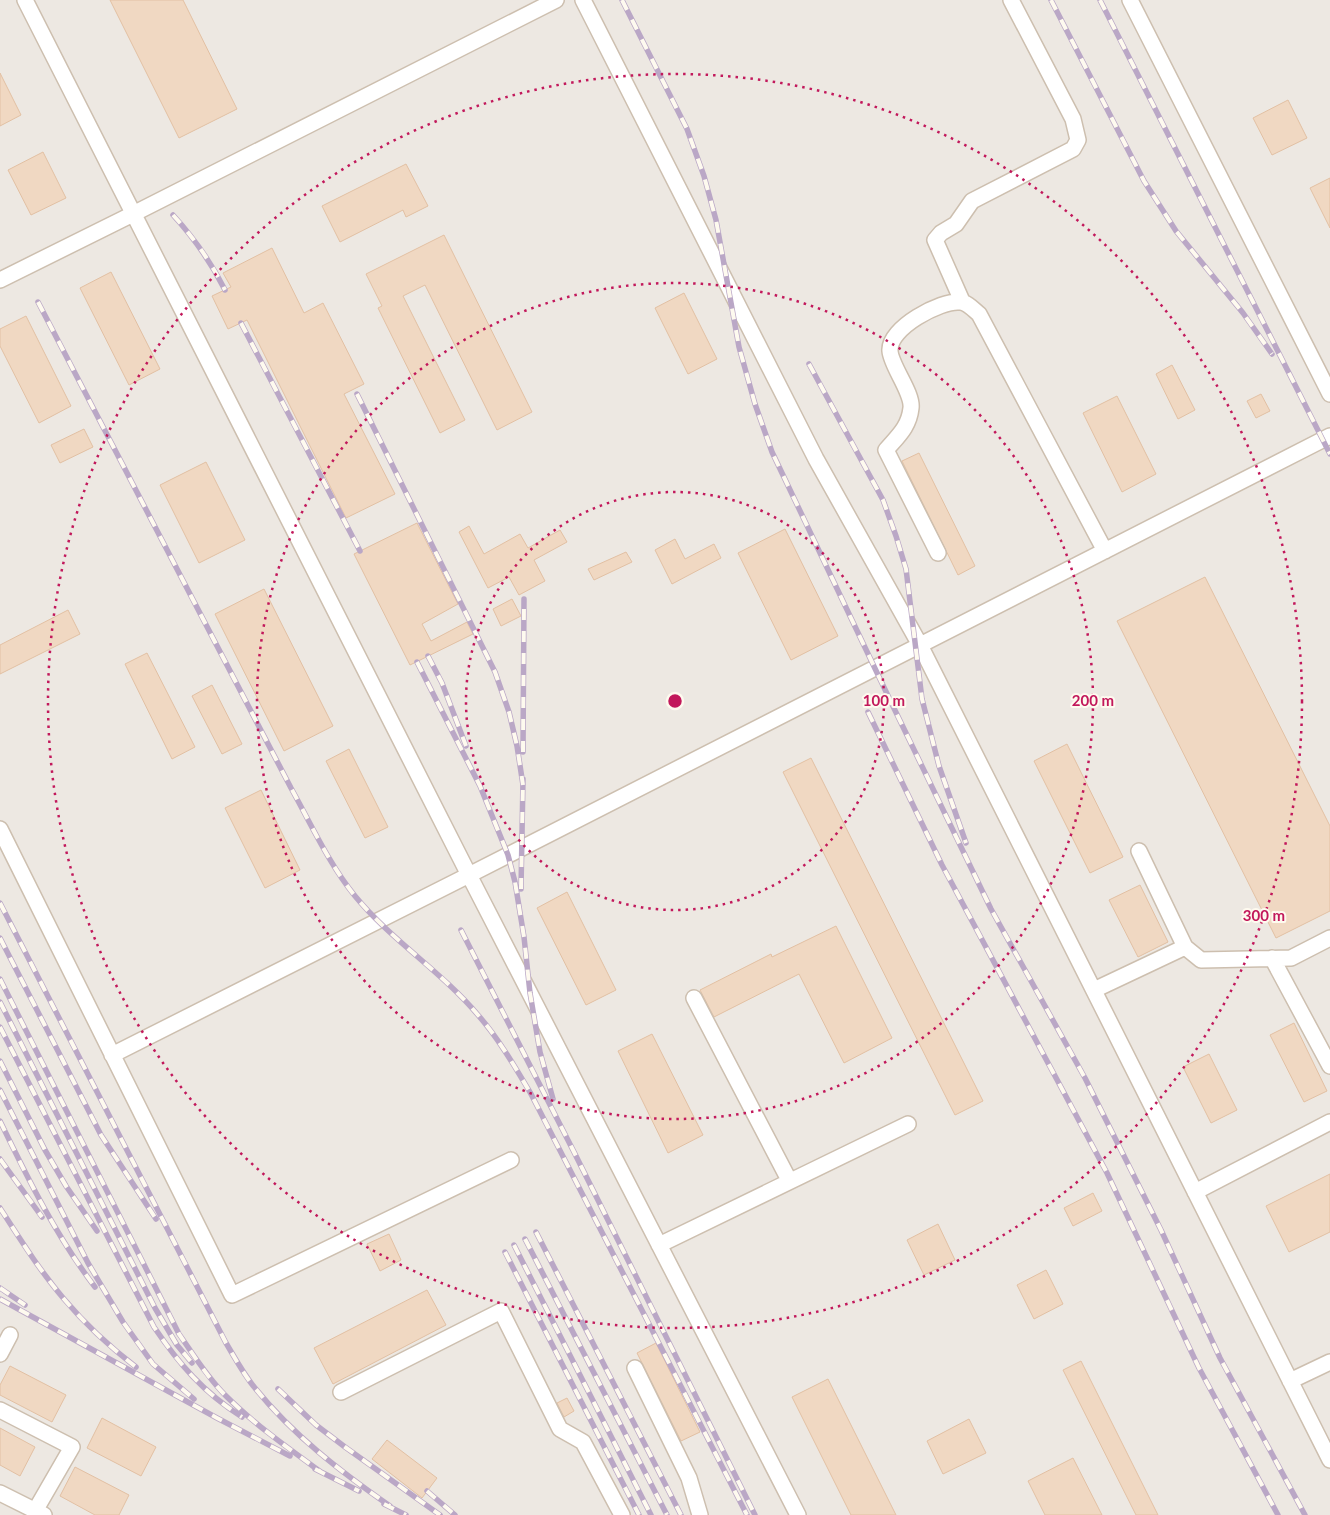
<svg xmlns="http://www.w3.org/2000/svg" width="1330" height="1515" viewBox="0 0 1330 1515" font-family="Lato,sans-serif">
  <rect width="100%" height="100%" fill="#fcf6e9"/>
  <!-- industrial -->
  <path fill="#ede8e2" d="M0 0H1330V1515H0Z"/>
  <!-- building -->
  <path fill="#f0d8c2" stroke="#e2c0a3" d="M110 0H183L237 109 179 138Z
    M0 73 21 115 0 126Z
    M1288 100 1307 138 1272 155 1253 118Z
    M43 152 66 198 31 215 8 170Z
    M406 164 428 206 406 217 403 210 340 242 322 206Z
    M1330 178V228L1310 188Z
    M444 235 532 412 497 430 425 285 403 296 465 420 440 433 378 308 382 306 366 274Z
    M272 248 304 313 323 303 364 384 344 394 395 494 346 518 247 320 228 329 212 296 231 287 223 273Z
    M111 272 160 369 129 385 80 288Z
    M684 293 717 359 688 374 655 308Z
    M26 316 71 406 39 423 0 346V329Z
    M1172 365 1195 410 1178 419 1156 374Z
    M1261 394 1270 411 1256 418 1247 401Z
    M1117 396 1156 474 1122 492 1083 413Z
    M84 429 93 447 60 463 51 445Z
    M919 453 975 566 958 575 902 461Z
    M206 462 245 540 199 563 160 485Z
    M417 523 458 604 422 624 431 641 467 622 473 634 410 665 354 554Z
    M469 526 484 554 520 534 528 548 560 530 567 542 534 560 545 581 519 595 509 577 488 588 459 532Z
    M785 529 838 636 791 660 738 553Z
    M675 539 685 559 714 544 721 558 672 584 655 550Z
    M626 552 632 562 594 580 588 569Z
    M1205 577 1330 826V911L1276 938 1117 621Z
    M264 589 333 726 284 751 215 614Z
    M512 599 521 616 501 626 493 609Z
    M68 610 80 634 0 674V645Z
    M147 653 195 747 172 759 125 664Z
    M212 685 242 744 222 754 192 696Z
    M1067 744 1123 857 1090 873 1034 761Z
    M349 749 388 827 365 838 326 761Z
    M811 758 983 1101 955 1115 783 772Z
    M261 790 300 870 265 888 225 808Z
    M1140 885 1168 942 1138 957 1109 900Z
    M567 892 616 990 586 1005 537 908Z
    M836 926 892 1038 844 1063 799 974 714 1017 700 990 771 954 772 957Z
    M1294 1023 1327 1091 1304 1102 1270 1035Z
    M652 1034 703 1135 668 1153 618 1051Z
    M1209 1054 1237 1110 1211 1123 1183 1067Z
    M1330 1174V1232L1289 1252 1266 1206Z
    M1093 1193 1102 1211 1073 1226 1064 1208Z
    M938 1224 955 1260 924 1275 907 1240Z
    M389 1234 401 1260 380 1271 367 1244Z
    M1046 1270 1063 1304 1034 1319 1017 1285Z
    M427 1290 446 1325 333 1384 314 1348Z
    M656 1343 700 1432 681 1441 637 1353Z
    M1081 1361 1158 1515H1136L1063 1370Z
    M10 1366 66 1395 52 1422 0 1395V1385Z
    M828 1379 896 1515H851L792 1397Z
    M567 1398 574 1411 564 1417 557 1403Z
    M102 1418 156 1447 141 1476 87 1448Z
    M969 1419 986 1453 943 1474 927 1441Z
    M0 1428 35 1447 20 1476 0 1465Z
    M387 1440 437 1478 422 1498 372 1459Z
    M1073 1458 1102 1515H1045L1028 1481Z
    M75 1467 129 1495 119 1515H95L60 1496Z"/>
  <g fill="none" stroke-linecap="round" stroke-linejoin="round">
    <defs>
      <path id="minor" d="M25 0 469 875 798 1515
        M583 0 816 459 920 645 1330 1460
        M1130 0 1330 394
        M0 280 133 214 556 0
        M962 301 935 240 941 233 956 224 972 201 1073 149 1078 140 1073 119 1011 0
        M938 553 886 450C898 436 909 427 911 408 913 393 891 366 890 351 888 328 941 300 960 302 967 302 974 310 979 314L1105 551
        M0 829 232 1295 511 1160
        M1139 851 1185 947 1201 960 1291 958 1330 938
        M1272 958 1330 1066
        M1094 990 1185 947
        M694 998 789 1180
        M112 1055 469 875 1330 436
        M1195 1192 1330 1122
        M659 1245 908 1124
        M0 1354 10 1335
        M635 1368 689 1478 700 1515
        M1290 1381 1330 1362
        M341 1392 501 1311 560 1429 583 1442 622 1515
        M0 1410 72 1447 35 1511
        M0 1493 44 1515"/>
    </defs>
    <!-- minor casing -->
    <use href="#minor" stroke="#cdbfaf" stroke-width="18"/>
    <!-- minor -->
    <use href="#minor" stroke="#fff" stroke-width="15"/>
    <defs>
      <path id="rail" d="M622 0 687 129 704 176 716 220 739 347 755 404 772 452 890 700 991 909 1085 1078 1161 1230 1220 1358 1305 1515
        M1051 0 1144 181 1176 231 1243 313 1272 354
        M1100 0 1330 454
        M173 215C194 238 211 262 225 290
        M38 302 291 788C311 824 329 864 355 896 391 940 441 971 478 1015 499 1039 515 1067 531 1094L747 1515
        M241 323 360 551
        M809 364 883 500 896 536 906 569 922 699 939 766 966 843
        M357 394 495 672 509 712 517 746 523 785
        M428 656 442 683 466 746
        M417 662 480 786 508 855 515 882 524 937 530 993 540 1052 553 1099
        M868 712 942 865 1107 1173 1199 1368 1278 1515
        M523 752 524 599
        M521 889 523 779
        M0 903 226 1343C235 1358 244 1375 255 1388 293 1435 341 1472 390 1506
        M461 930 574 1152 755 1515
        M0 938 101 1135 156 1219
        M0 979 179 1334C193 1354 207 1377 225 1395 254 1424 288 1448 321 1472
        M0 1002 155 1308 177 1345 192 1363
        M0 1027 154 1327C179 1364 203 1392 242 1417
        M0 1061 45 1150 66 1186 97 1231
        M0 1090 88 1263 123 1322 153 1364 194 1399
        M0 1121C28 1179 56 1236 95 1287
        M0 1159 42 1217
        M0 1208C20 1239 40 1271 64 1299 85 1324 110 1347 136 1367
        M536 1232 681 1515
        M525 1239 667 1515
        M514 1245 651 1515
        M505 1252 639 1515
        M0 1288 25 1305
        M0 1299 217 1418 290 1456
        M278 1389 316 1425 345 1447 440 1515
        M315 1469 359 1491
        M427 1491 455 1515
        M384 1504 406 1515"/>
    </defs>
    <!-- rail casing -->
    <use href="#rail" stroke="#baa7c6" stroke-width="5.5"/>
    <!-- rail -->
    <use href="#rail" stroke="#fefaef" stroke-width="4" stroke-dasharray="11" stroke-linecap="butt"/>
  </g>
  <!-- distance rings -->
  <g fill="none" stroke="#c2185b" stroke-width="2.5" stroke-dasharray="2.5 5">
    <circle cx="675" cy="701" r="209"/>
    <circle cx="675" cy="701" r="418"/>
    <circle cx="675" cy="701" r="627"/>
  </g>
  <circle cx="675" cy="701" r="8" fill="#c2185b" stroke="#fefaef" stroke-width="2.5"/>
  <g font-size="15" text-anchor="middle" font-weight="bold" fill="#c2185b" stroke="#fefaef" stroke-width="4" stroke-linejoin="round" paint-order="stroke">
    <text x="884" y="706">100 m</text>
    <text x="1093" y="706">200 m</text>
    <text x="1264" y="921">300 m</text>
  </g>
</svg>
